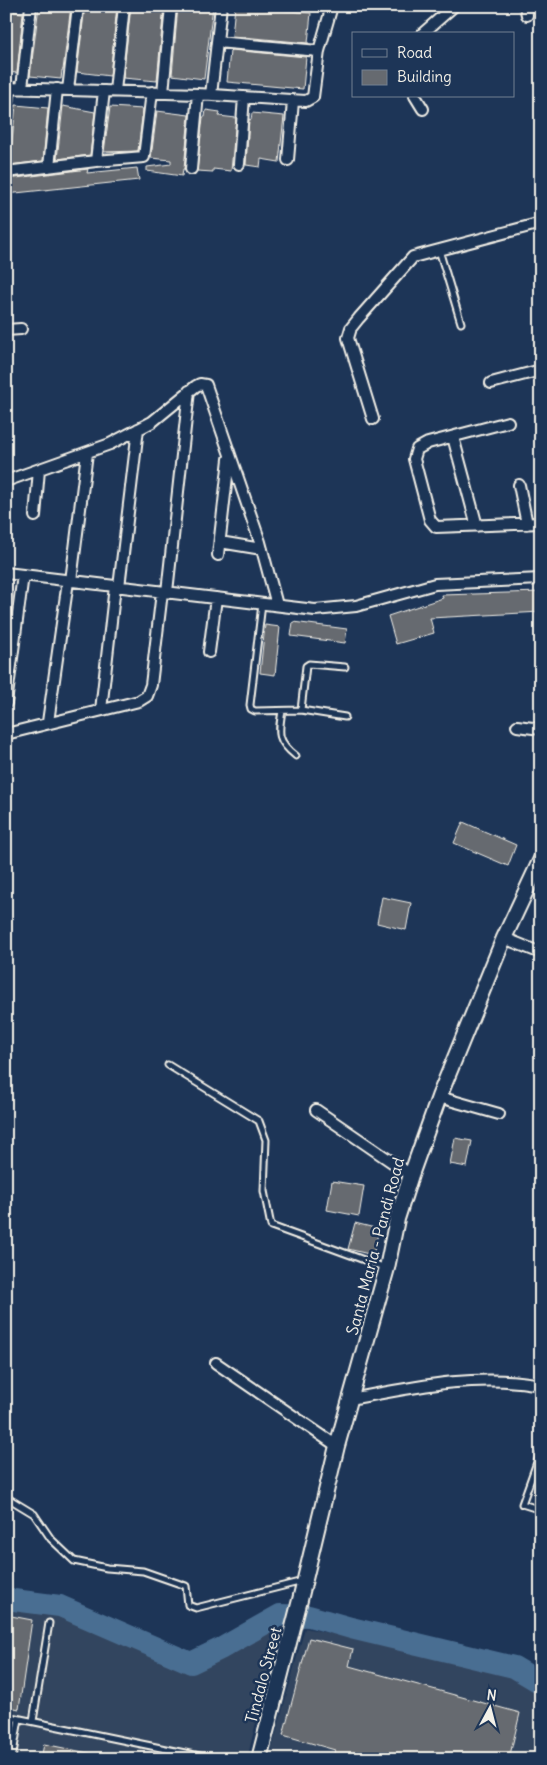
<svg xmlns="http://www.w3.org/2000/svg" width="547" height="1765" viewBox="0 0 547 1765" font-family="Delius,sans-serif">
  <rect width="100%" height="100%" fill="#1d3557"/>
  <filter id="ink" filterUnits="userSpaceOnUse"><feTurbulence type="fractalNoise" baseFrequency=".02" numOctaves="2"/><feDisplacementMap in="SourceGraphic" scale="10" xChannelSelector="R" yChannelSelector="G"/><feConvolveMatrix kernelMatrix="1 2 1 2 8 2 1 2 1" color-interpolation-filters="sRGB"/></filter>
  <g filter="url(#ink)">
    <!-- built -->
    <path fill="#33455e" d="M6 1605 51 1613 189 1671 279 1628 247 1759H6Z
      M305 1628 517 1673 541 1698V1755L539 1759H269Z"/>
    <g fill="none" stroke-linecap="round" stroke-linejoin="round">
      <!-- river -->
      <path stroke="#4a6e92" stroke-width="22" d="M6 1599 60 1606 191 1663 222 1648 280 1615 309 1616 351 1628 514 1667 541 1683"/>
    </g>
    <!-- building -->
    <path fill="#666a70" stroke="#f4f1e8" d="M39 6H71L63 70H62L61 79 30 76Z
      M85 6H117L110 76 77 72Z
      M131 6H164L157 81 123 78Z
      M178 6H213L204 79 172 75Z
      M235 6 311 13 308 43 232 36Z
      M8 11 23 13 17 73 6 72V25Z
      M231 50 306 57 303 89 227 82 230 51Z
      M16 105 48 108 43 161 9 165Z
      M63 106 95 112 90 155 57 159Z
      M110 107 143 109 138 151 104 152Z
      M206 110 220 112 219 116 236 118 231 171 213 169V172L197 171 203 117H205Z
      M157 111 189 115 184 169H183L182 176 147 171V167L171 164V160L151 158Z
      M252 113 284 116 279 162 261 159 260 167 246 165 249 119 251 120Z
      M137 168 139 180 6 194 8 179 88 169 87 173Z
      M541 592V612L430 618 434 633 396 644 388 616 443 598 442 595Z
      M293 622 347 629 345 643 291 636Z
      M265 625 280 627 275 675 260 673Z
      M463 822 516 845 508 866 454 843Z
      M382 897 411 903 406 930 377 923Z
      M455 1138 472 1141 467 1167 450 1164Z
      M332 1181 364 1186 359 1216 327 1210Z
      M355 1223 379 1229 373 1255 348 1249Z
      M6 1615 32 1620 19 1709 6 1706Z
      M309 1638 353 1649 349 1666 520 1713 509 1759H341L333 1757 335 1750 283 1735Z
      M44 1744 93 1754V1759H41Z"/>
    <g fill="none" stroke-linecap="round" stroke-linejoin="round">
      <defs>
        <path id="lane" d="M439 250 461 323
          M262 604 250 705 251 709 255 711 301 710 345 717
          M301 710 306 666 309 664 345 667
          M282 711C278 734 277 741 296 756
          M168 1065 259 1121 266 1140 264 1191 271 1226 386 1268
          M541 1451 522 1504 541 1510
          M6 1497 34 1514 51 1539 74 1561 107 1568 143 1571 186 1586 188 1605 196 1608 303 1581
          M6 1716 214 1759
          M33 1721 49 1623
          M12 1759 19 1719"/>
        <path id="street" d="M525 6 527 15
          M422 34 454 6
          M217 42 319 51
          M6 88 198 94 306 101 313 97 319 51 332 6
          M22 88 31 6
          M68 90 78 6
          M115 91 124 6
          M163 93 171 6
          M211 95 221 6
          M415 96 423 109
          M6 119 10 88
          M288 160 293 101
          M96 161 104 91
          M239 164 244 97
          M49 167 57 89
          M191 169 198 94
          M6 172 96 161 144 157 152 92
          M6 330 21 329
          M491 383 541 370
          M373 419 348 338 351 328 359 318 413 257 541 223
          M508 422 428 443 417 449 414 459 430 520 436 527 541 523
          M453 437 477 526
          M6 481 110 444 152 422 196 386 200 384 206 385 260 542 277 605
          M519 485 527 524
          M35 516 39 470
          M220 542 262 549
          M218 555 229 459
          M6 573 315 610 356 606 435 584 541 579
          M71 581 87 453
          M119 587 138 429
          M167 592 189 391
          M209 652 216 598
          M6 703 23 575
          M101 710 115 586
          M48 722 68 581
          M517 726 541 729
          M6 734 139 701 147 696 151 685 162 592
          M504 938 541 953
          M439 1097 499 1114
          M316 1110 411 1175
          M216 1363 337 1446
          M351 1399C414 1387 477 1373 541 1385"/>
        <path id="secondary" d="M259 1759 300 1600 337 1446 387 1268 397 1219 411 1175 439 1097 504 938 541 859"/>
      </defs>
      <!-- lane casing -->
      <use href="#lane" stroke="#f4f1e8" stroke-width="9"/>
      <!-- street casing -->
      <use href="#street" stroke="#f4f1e8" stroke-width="14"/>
      <!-- secondary casing -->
      <use href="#secondary" stroke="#f4f1e8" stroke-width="18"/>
      <!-- lane -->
      <use href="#lane" stroke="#1d3557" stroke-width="5"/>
      <!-- street -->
      <use href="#street" stroke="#1d3557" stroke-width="10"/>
      <!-- secondary -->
      <use href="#secondary" stroke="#1d3557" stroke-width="14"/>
    </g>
  </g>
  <g text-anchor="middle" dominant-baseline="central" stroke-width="5" stroke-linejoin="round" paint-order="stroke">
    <!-- street labels -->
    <g font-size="16" fill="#f4f1e8" stroke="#1d3557">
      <text transform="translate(375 1246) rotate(-75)">Santa Maria - Pandi Road</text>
      <text transform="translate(263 1675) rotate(-75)">Tindalo Street</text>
    </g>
  </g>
  <!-- margin -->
  <rect width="547" height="1765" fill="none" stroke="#1d3557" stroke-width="25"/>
  <rect x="12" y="12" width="522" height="1740" fill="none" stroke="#f4f1e8" stroke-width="2" filter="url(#ink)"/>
  <!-- legend -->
  <rect x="352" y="32" width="162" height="65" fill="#1d3557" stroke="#738091"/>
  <rect x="362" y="49" width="25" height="8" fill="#1d3557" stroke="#738091"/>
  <text x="397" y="58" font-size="15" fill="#f4f1e8">Road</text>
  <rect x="362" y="70" width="25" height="15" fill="#666a70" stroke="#738091"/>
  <text x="397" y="82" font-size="15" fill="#f4f1e8">Building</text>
  <!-- north arrow -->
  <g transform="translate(490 1708) rotate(7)" stroke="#1d3557" stroke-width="4" paint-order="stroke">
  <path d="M0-4L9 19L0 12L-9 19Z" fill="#f4f1e8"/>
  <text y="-8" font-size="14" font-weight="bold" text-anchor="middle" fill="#f4f1e8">N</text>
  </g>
</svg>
